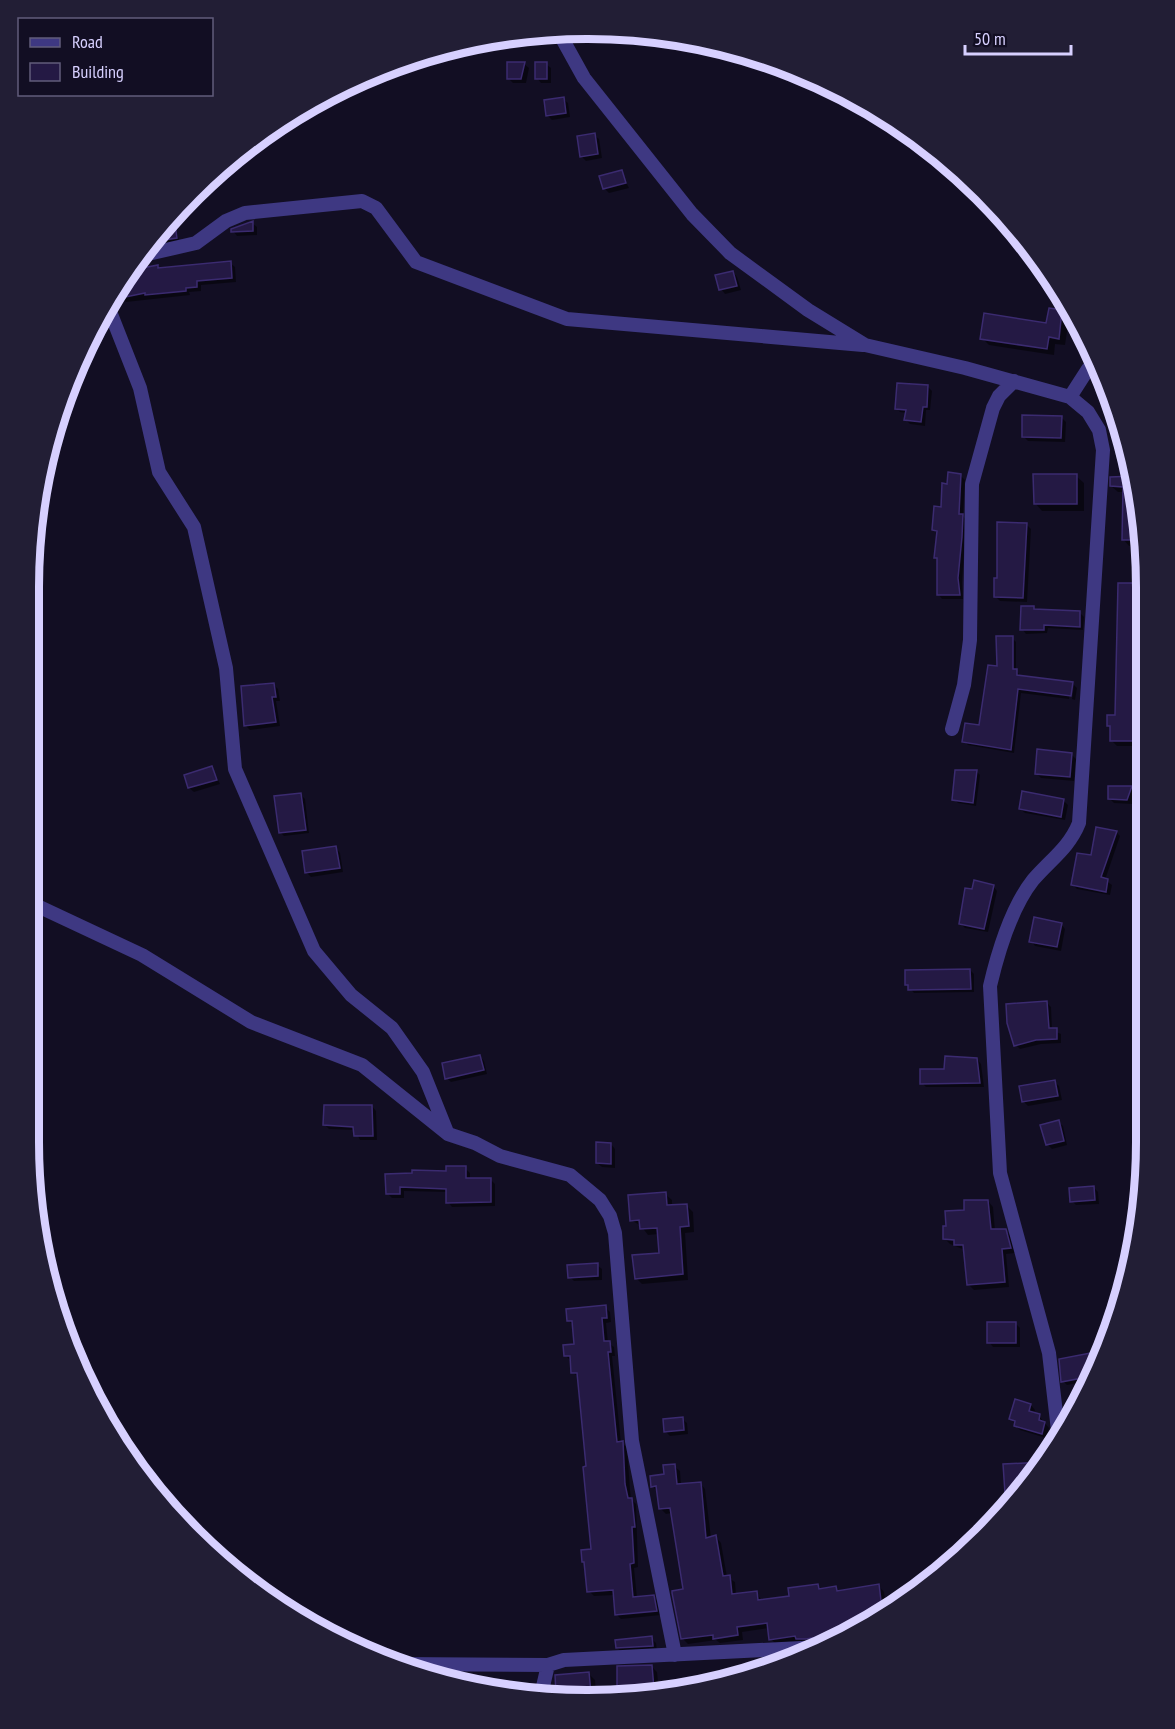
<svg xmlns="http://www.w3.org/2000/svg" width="1175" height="1729" viewBox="0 0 1175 1729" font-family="'PT Sans Narrow',sans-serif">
  <rect width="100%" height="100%" fill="#120e23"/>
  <!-- shadow -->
  <path fill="#0007" d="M524 64 529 68 526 83H513L508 78Z
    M546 64 551 68V83H541L537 78Z
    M563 99 568 103 570 117 552 120 547 115Z
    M594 135 599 139 602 158 586 161 582 157Z
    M621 172 629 188 609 193 604 188Z
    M174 221 179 241 154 246 171 222Z
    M252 223 257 227V235L237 236 233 231Z
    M230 263 235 267 236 282 201 285V291L189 292 190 295 126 302 121 297 120 293 131 278Z
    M733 272 737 277 741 290 725 294 721 289Z
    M1062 311 1069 318 1065 345 1055 344 1054 355 989 345 982 338 1048 324Z
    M928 387 932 391 930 410H926L925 426 910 424 906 420 907 413 900 412 896 408Z
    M1107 397H1108L1125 448 1119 449 1115 444 1112 412 1108 408Z
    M1061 417 1066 422 1065 442 1028 441 1023 436Z
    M1127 473H1134L1136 479 1142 545 1129 546 1123 539 1125 492H1118L1111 486 1127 478Z
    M960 475 965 480 963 516 966 520 962 583 963 599H942L938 594 939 560 936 557 938 534 934 530Z
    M1076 476 1084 483V511H1042L1035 503Z
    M1026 524 1031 529 1027 602 1000 601 996 597 999 579Z
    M1119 585H1146V746H1117L1111 740 1109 716H1117Z
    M1033 608 1036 611 1080 613 1084 617 1083 630 1048 628 1047 633 1026 634 1022 629Z
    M1012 638 1016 642V670L1021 677 1072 683 1069 699 1021 693 1014 753 968 745 964 741 980 726 998 668Z
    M274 685 278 689 280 701H276L280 726 250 730 246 726Z
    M1074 685 1077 688 1075 700 1072 699Z
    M1071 754 1076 759 1074 781 1041 778 1036 773Z
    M212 768 220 784 194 792 189 788Z
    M976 771 980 775 976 806 958 803 954 799Z
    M1131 787 1136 792 1132 804 1114 803 1110 799Z
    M301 795 305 799 309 833 284 836 280 832Z
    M1063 800 1068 805 1065 820 1025 813 1020 809Z
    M1116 832 1120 836 1105 880 1112 885 1110 895 1077 889 1073 885 1093 857Z
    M336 848 340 853 343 872 311 877 306 872Z
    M993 886 997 891 988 932 965 928 961 924 973 890Z
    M1061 924 1065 929 1061 951 1035 946 1031 941Z
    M970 970 974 974V992L914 993 907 985Z
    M1046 1002 1051 1007 1052 1030 1061 1034V1043L1041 1044 1020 1049 1016 1045Z
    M480 1057 484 1061 487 1074 451 1082 447 1078Z
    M977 1059 981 1064 984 1087H926L922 1083Z
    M1054 1081 1059 1086 1062 1100 1028 1106 1024 1102Z
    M372 1106 376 1111 377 1140H360L355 1130 329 1129 324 1124Z
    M1058 1122 1063 1126 1067 1145 1052 1149 1047 1144Z
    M611 1144 615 1149V1168L602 1167 597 1163Z
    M465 1168 470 1173V1179H490L495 1184V1206L452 1207 448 1202V1192L404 1191V1198H392L387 1193V1175L448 1173Z
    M1094 1188 1098 1192 1099 1204 1076 1205 1072 1201Z
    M665 1194 672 1200V1206L686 1205 693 1212 694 1232 685 1233 688 1280 642 1284 636 1278 660 1254 659 1234 648 1235 641 1226 631 1220Z
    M988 1201 993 1207 995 1231H1005L1011 1236 1015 1253 1006 1254 1009 1287 974 1290 969 1285 965 1250 950 1244 945 1239 966 1211Z
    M597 1265 602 1269V1280L574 1281 570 1277Z
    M605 1307 610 1312 611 1322 606 1323 608 1343 614 1347 615 1356H612L621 1443 627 1447 630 1490 631 1499 636 1504 638 1567 634 1568 637 1598 653 1596 658 1601 661 1615 621 1619 616 1614 615 1595 594 1596 589 1591 593 1550 579 1377 573 1373 570 1360 565 1355 576 1346 574 1326 569 1321Z
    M1016 1324 1020 1328V1347H993L989 1342Z
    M1105 1352 1090 1381 1067 1385 1063 1381Z
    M1031 1405 1035 1410 1034 1414 1039 1416 1049 1428 1046 1438 1020 1430 1011 1419Z
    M682 1419 687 1423 688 1434 670 1436 665 1431Z
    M1043 1463 1008 1506 1004 1465Z
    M674 1466 680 1471 681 1485 700 1483 705 1489 711 1538 716 1537 721 1543 727 1577 735 1582 736 1595 756 1592 762 1601 791 1597 818 1585 822 1590 835 1588 840 1592 879 1586 884 1592 886 1606 839 1640 776 1644 771 1639 769 1628 742 1632 743 1640 720 1643 716 1640 688 1644 682 1638 685 1590 672 1513 666 1514 660 1508 658 1492 652 1486Z
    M651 1638 656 1643 657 1651 622 1652 617 1648Z
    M651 1666 657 1672 659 1691 619 1692Z
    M589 1674 595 1680 596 1693 558 1694 556 1677Z
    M715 1684 696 1690H686L685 1687Z"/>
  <!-- building -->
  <path fill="#241944" stroke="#3b2b70" stroke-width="1.5" d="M507 62H525L521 79H507Z
    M535 62H547V79H535Z
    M564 97 566 113 546 116 544 100Z
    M595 133 598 154 580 157 577 136Z
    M622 170 626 183 603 189 599 176Z
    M174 217 177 238 157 241Z
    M253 221V231L231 232V229Z
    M231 261 232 278 197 281V287L186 288V291L145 295V293L116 299 137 269 158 265V268Z
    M733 271 737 286 719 290 715 275Z
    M1049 308 1062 310 1059 339 1049 337 1047 349 980 339 984 313 1046 323Z
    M897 383 928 385 927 407H923L921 422 904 420 906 410 895 409Z
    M1022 415 1062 416 1061 438 1022 437Z
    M948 472 961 474 959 514H963L962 537 958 578 960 595H937V558H934L937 531 932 530 934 506 941 507 942 483 947 484Z
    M1033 474H1077V504H1034Z
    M1135 476 1142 540H1122L1123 487 1110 486V477Z
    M997 522 1027 523 1023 598 994 597V578H997Z
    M1118 583H1146V715H1143V741H1110V726H1107V715H1115Z
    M1021 606H1034V609L1080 611V627L1044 625V630H1020Z
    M996 636H1013V669H1017V675L1073 682 1071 696 1018 689 1011 750 962 742 965 723 979 725 988 665 997 666Z
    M274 683 276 697H272L276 722 244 726 241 686Z
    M1037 749 1072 753 1070 777 1035 774Z
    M212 766 217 780 188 788 184 775Z
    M955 770H977L973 803 952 800Z
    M1108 786H1132L1127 800 1108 799Z
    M1022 791 1064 799 1061 817 1019 809Z
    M301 793 306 830 279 833 274 796Z
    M1096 827 1117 831 1101 877 1108 879 1106 892 1071 885 1077 853 1091 855Z
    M336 846 340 868 305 873 302 851Z
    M974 880 994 885 984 929 959 924 965 888 972 889Z
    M1034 917 1062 923 1057 947 1029 942Z
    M970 969 971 989 908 990V985H905V970Z
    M1047 1001 1049 1028H1057V1039L1036 1040 1014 1046 1007 1023 1006 1004Z
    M480 1055 484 1070 445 1079 442 1063Z
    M945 1056 977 1058 980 1083 920 1084V1069H944Z
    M1055 1080 1058 1096 1022 1102 1019 1086Z
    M324 1105H372L373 1136H354L353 1127 323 1125Z
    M1059 1120 1064 1141 1046 1145 1040 1125Z
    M596 1142 611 1143V1164L596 1163Z
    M446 1166H466V1178H491V1202L446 1203V1189L400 1187V1194H386L385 1174 412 1173V1170L446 1171Z
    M1094 1186 1095 1200 1070 1202 1069 1188Z
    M666 1192 667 1205 687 1204 689 1226 680 1227 683 1274 635 1279 632 1255 659 1253 657 1228 640 1229 639 1220 630 1221 628 1195Z
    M964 1200H988L991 1229H1006L1011 1248 1002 1249 1005 1282 967 1285 963 1245H954V1240L943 1239V1226H946L945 1211 964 1210Z
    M598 1263V1276L568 1278 567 1265Z
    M606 1305 607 1318H602L604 1341H610L611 1352H608L617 1442 623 1441 625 1484 628 1498H632L635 1527H632L634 1563 630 1564 633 1597 654 1595 657 1611 615 1615 613 1590 587 1592 584 1562H582L581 1550 591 1549 583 1467 586 1466 577 1373H571L570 1356H564L563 1345 574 1344 572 1321H567L566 1309Z
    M987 1322H1016V1343H987Z
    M1106 1350 1093 1376 1061 1382 1059 1359Z
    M1015 1399 1031 1404 1029 1411 1040 1414 1039 1420 1045 1422 1042 1434 1014 1426 1015 1421 1009 1419Z
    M683 1417 684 1430 664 1432 663 1419Z
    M1045 1462 1042 1464 1006 1508 1003 1464Z
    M675 1464 677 1484 701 1482 706 1538 716 1535 723 1576 730 1575 732 1594 757 1591 758 1600 789 1596 788 1588 818 1584 819 1589 836 1586 837 1591 879 1584 882 1609 849 1632 806 1639H796L795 1636 769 1640 767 1623 737 1627 738 1635 713 1639V1635L681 1639 672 1593V1591L683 1589 670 1508 659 1509 656 1486 651 1487 650 1476 664 1474 663 1465Z
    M652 1636 653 1646 616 1648 615 1640Z
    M652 1665 654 1689 617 1692V1666Z
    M589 1672 591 1693 556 1694 555 1675Z"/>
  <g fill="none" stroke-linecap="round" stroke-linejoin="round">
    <!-- street -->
    <path stroke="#3e3882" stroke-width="14" d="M558 31 584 78 692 214 730 253 808 310 865 345 965 368 1070 397 1088 412 1099 430 1103 450 1079 823C1069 848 1050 860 1033 880 1011 908 998 952 990 986L1000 1173 1049 1353 1059 1439
      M148 254 196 243 226 221 245 213 362 201 376 208 416 262 567 319 863 345
      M109 309 140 388 159 472 194 527 226 668 235 769 314 951 351 995 392 1028 423 1072 447 1132
      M1070 397 1088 369 1096 362
      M952 729 964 685 970 640 972 484 993 408 999 396 1014 381
      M29 902 142 955 251 1022 362 1065 448 1134 475 1143 500 1156 570 1175 600 1200 610 1216 615 1233 632 1441 675 1655
      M396 1664 548 1665
      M541 1695 548 1665 564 1660 821 1647"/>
  </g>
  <!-- crop -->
  <path d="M0 0H1175V1729H0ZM587 39H588A548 548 0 0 1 1136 587V1142A548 548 0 0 1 588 1690H587A548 548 0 0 1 39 1142V587A548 548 0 0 1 587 39Z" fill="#221e35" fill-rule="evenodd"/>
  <path fill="none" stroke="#d7d0ff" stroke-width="8" d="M587 39H588A548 548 0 0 1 1136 587V1142A548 548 0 0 1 588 1690H587A548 548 0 0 1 39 1142V587A548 548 0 0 1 587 39Z"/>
  <!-- legend -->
  <rect x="18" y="18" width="195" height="78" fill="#120e23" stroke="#615c7b" stroke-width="1.5"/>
  <rect x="30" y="38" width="30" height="9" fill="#3e3882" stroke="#615c7b" stroke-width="1.5"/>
  <text x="72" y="48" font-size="18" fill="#d7d0ff">Road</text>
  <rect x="30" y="63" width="30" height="18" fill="#241944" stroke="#615c7b" stroke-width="1.5"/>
  <text x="72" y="78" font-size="18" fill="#d7d0ff">Building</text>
  <!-- scale -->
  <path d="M965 45v9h106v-9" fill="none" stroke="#d7d0ff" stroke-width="3"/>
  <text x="974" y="45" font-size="18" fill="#d7d0ff" stroke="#120e23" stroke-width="4.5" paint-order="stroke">50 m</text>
</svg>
